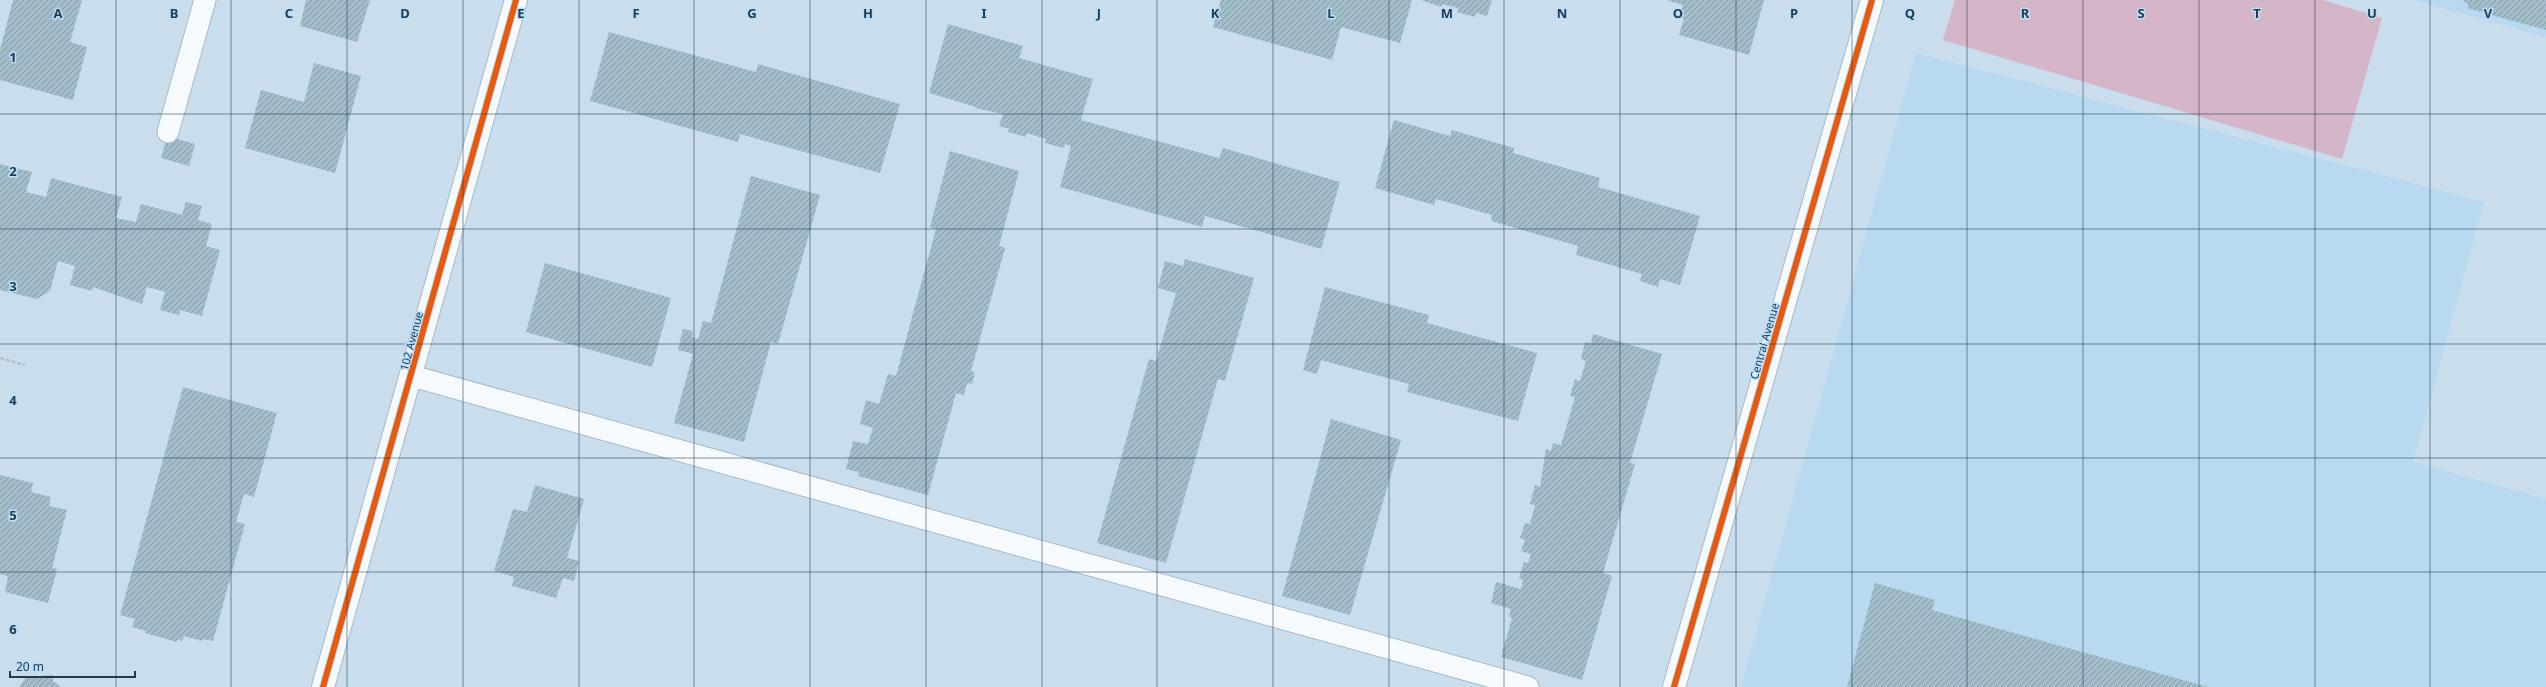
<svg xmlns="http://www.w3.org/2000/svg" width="2546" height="687" viewBox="0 0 2546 687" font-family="'Noto Sans',sans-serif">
  <defs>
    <pattern id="building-hatch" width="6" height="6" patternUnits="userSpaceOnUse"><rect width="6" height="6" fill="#a3beca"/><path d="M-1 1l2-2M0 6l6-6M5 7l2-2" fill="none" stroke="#849ca6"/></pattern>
  </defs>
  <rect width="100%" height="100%" fill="#c9ddec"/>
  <!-- built -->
  <path fill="#b9d9f0" d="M2413 0H2546V37Z
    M1916 53 2484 202 2413 462 2546 499V687H1741Z"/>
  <!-- green -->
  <path fill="#d5b5c8" d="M1955 0H2323L2382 18 2342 159 1943 40Z"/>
  <!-- building -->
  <path fill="url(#building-hatch)" d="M13 0H82L70 42 87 47 73 100 0 80V50Z
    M306 0H370L357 42 300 26Z
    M1221 0H1412L1400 43 1341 27 1332 60 1213 27Z
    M1421 0H1492L1487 16 1476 13 1475 17 1457 12 1458 8 1442 4 1441 7Z
    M1667 0H1764L1749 55 1679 35 1684 19 1679 18 1683 5Z
    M2462 0H2546V30L2467 8 2468 4Z
    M948 24 1023 46 1019 58 1093 79 1081 120 1219 158 1223 148 1340 182 1321 249 1205 216 1202 227 1060 187 1071 146 1065 144 1064 148 1045 143 1046 139 1027 133 1026 137 1008 132 1009 129 999 126 1003 114 975 108 976 107 929 93Z
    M609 32 756 72 758 64 900 104 880 173 740 134 738 142 590 101Z
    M314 63 361 76 335 173 245 148 261 90 304 102Z
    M1394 120 1450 136 1452 130 1514 148 1513 153 1600 178 1598 187 1700 216 1680 285 1660 279 1658 287 1640 281 1642 274 1576 255 1578 246 1491 221 1492 215 1436 199 1434 205 1375 188Z
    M167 136 195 144 189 166 161 158Z
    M950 151 1019 171 999 246 1005 248 971 371 975 372 972 384 967 383 964 395 956 393 928 495 858 476 859 472 846 469 853 441 868 444 873 428 860 424 866 400 879 404 888 374 896 376 936 229 930 227Z
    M0 164 32 172 26 192 46 197 51 178 122 197 116 218 136 222 141 204 182 215 186 202 202 206 198 220 212 224 206 246 220 250 202 316 180 310 179 315 160 310 165 292 147 287 142 304 93 287 92 291 70 285 75 266 58 261 50 291 37 299 0 290Z
    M751 176 820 195 778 344 771 342 744 442 674 423 693 354 678 350 683 329 693 331 692 337 698 339 703 321 711 323Z
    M1185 259 1254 278 1225 381 1218 379 1166 563 1097 543 1149 359 1156 361 1176 293 1158 288 1165 261 1183 266Z
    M545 263 671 298 652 367 526 332Z
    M1325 287 1429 315 1427 323 1537 353 1518 421 1407 392 1409 384 1321 360 1317 374 1303 370Z
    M1593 334 1662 354 1630 463 1635 464 1603 573 1612 576 1582 680 1501 657 1512 618 1509 617 1511 609 1491 603 1496 582 1521 589 1523 580 1519 578 1524 562 1528 563 1531 554 1521 551 1525 540 1520 538 1525 523 1530 524 1535 505 1530 504 1535 485 1540 487 1546 449 1551 451 1553 443 1561 445 1575 397 1570 396 1575 379 1580 381 1586 361 1581 359 1585 342 1591 343Z
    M183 387 277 413 254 497 244 494 236 522 245 524 213 641 203 639 202 641 184 636 182 641 178 639 177 642 145 633 146 631 132 627 135 619 120 615Z
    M1331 419 1401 440 1350 615 1282 596Z
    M0 475 33 483 31 492 51 497 49 506 67 510 52 568 57 569 48 603 5 592 8 576 0 574Z
    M535 485 584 499 567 558 579 561 574 581 563 578 556 598 512 586 514 577 494 571 513 509 527 512Z
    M1875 583 1935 600 1932 610 2208 687H1847Z
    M53 675V681L61 687H19L26 677Z"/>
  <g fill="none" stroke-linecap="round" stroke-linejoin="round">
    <defs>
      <path id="lane" d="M168 132 205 0
        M412 376 1528 687"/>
      <path id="secondary" d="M323 687 516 0
        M1674 687 1872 0"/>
    </defs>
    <!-- lane casing -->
    <use href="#lane" stroke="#a5bac9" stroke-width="23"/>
    <!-- secondary casing -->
    <use href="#secondary" stroke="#a5bac9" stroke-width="24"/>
    <!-- path -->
    <path stroke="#b3bfc6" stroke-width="2.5" stroke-dasharray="4 2" stroke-linecap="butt" d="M0 358 25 365"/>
    <!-- lane -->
    <use href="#lane" stroke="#f7fafc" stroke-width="21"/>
    <!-- secondary -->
    <use href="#secondary" stroke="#f7fafc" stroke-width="22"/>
    <defs>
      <path id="cycleway" d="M323 687 516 0
        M1674 687 1872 0"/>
    </defs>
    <!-- cycleway casing -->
    <use href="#cycleway" stroke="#badffb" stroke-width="8"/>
    <!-- cycleway -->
    <use href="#cycleway" stroke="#e8590c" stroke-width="6"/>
  </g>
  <!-- grid -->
  <path fill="none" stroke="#223c4f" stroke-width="1" stroke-opacity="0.55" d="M116 0V687M231 0V687M347 0V687M463 0V687M579 0V687M694 0V687M810 0V687M926 0V687M1042 0V687M1157 0V687M1273 0V687M1389 0V687M1504 0V687M1620 0V687M1736 0V687M1852 0V687M1967 0V687M2083 0V687M2199 0V687M2315 0V687M2430 0V687M0 114H2546M0 229H2546M0 344H2546M0 458H2546M0 572H2546"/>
  <g text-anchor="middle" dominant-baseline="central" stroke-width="3" stroke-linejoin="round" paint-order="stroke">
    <!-- street labels -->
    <g font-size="11" fill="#223c4f" stroke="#badffb">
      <text transform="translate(411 341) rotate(-75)">102 Avenue</text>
      <text transform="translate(1764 341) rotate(-74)">Central Avenue</text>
    </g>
  </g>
  <g font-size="13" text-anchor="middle" font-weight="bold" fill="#223c4f" stroke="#badffb" stroke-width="3" stroke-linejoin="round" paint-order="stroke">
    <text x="58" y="18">A</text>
    <text x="174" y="18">B</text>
    <text x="289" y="18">C</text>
    <text x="405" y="18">D</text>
    <text x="521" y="18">E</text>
    <text x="636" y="18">F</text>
    <text x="752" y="18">G</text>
    <text x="868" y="18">H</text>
    <text x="984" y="18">I</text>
    <text x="1099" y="18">J</text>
    <text x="1215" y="18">K</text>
    <text x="1331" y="18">L</text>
    <text x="1447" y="18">M</text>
    <text x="1562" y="18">N</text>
    <text x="1678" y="18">O</text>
    <text x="1794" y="18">P</text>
    <text x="1910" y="18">Q</text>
    <text x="2025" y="18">R</text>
    <text x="2141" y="18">S</text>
    <text x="2257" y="18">T</text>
    <text x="2372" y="18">U</text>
    <text x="2488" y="18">V</text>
    <text x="13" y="62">1</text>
    <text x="13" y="176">2</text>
    <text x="13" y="291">3</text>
    <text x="13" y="405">4</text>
    <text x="13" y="520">5</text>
    <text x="13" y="634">6</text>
  </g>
  <!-- scale -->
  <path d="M10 671v6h125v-6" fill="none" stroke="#223c4f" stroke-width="2"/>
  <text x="16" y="671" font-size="12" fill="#223c4f" stroke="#badffb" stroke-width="3" paint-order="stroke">20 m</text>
</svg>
